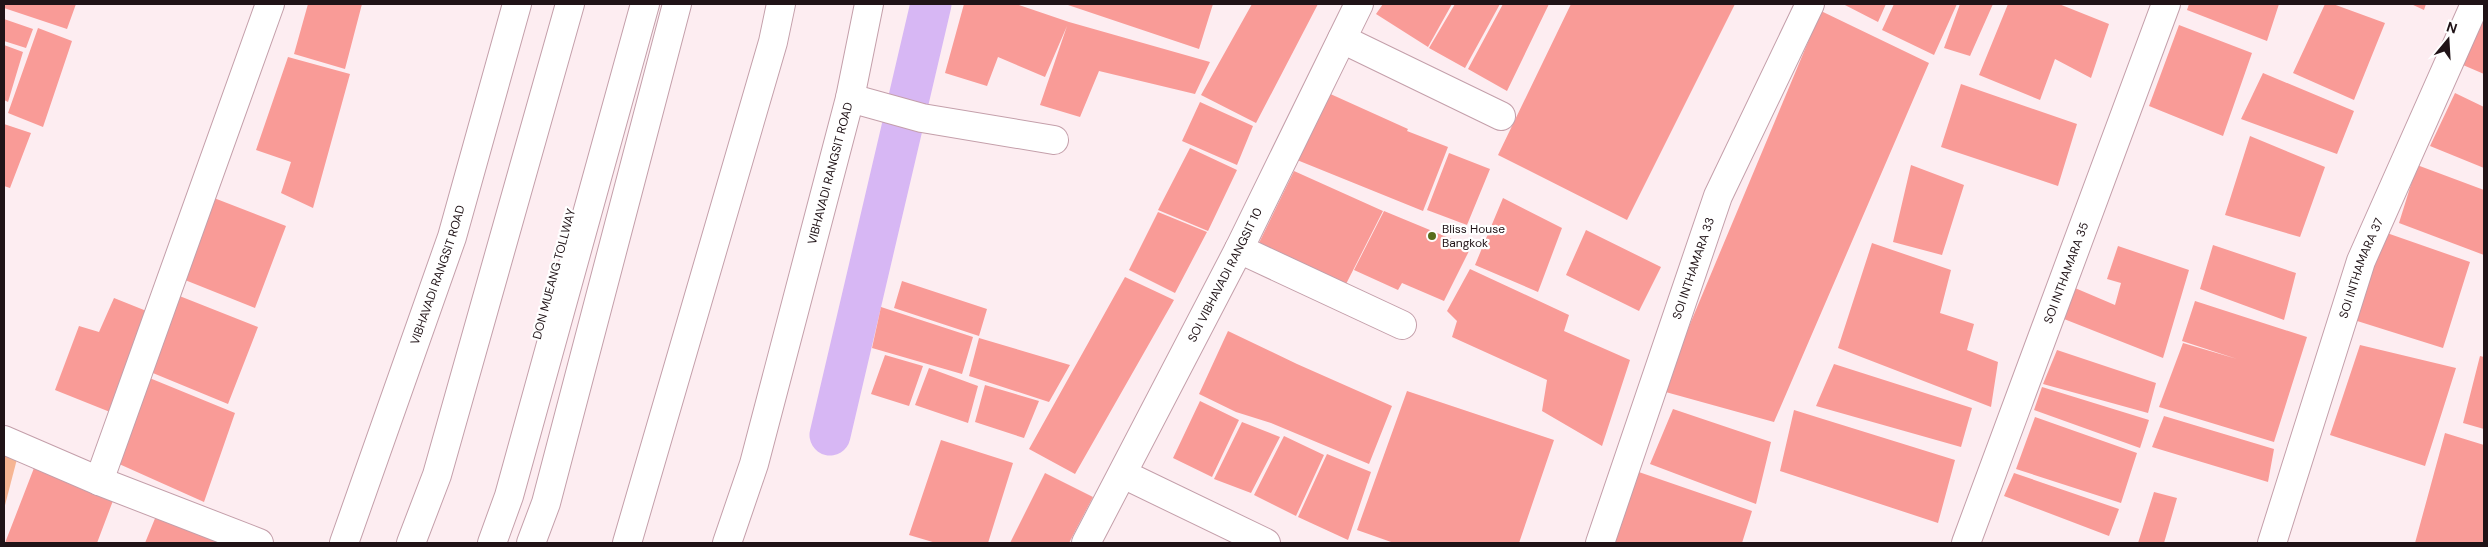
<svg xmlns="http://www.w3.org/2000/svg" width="2488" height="547" viewBox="0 0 2488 547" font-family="'DM Sans',sans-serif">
  <rect width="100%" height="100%" fill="#fdedf1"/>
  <!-- green -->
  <path fill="#f6b593" d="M4 455 17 459 4 509Z"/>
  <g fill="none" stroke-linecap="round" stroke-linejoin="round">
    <!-- canal -->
    <path stroke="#d7b7f4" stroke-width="41" d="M830 435 931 4"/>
  </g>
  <!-- building -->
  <path fill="#f99b97" d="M4 4H76L67 29 4 8Z
    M308 4H362L345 69 294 54Z
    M964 4H1016L1069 22 1210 62 1195 94 1099 71 1080 117 1040 105 1067 26 1045 77 998 57 987 86 945 73Z
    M1065 4H1213L1199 49Z
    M1252 4H1318L1256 123 1201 95Z
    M1383 4H1452L1428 47 1376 14Z
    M1455 4H1500L1465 68 1429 48Z
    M1503 4H1549L1507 91 1468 69Z
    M1571 4H1735L1627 220 1498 155Z
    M1843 4H1886L1878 22Z
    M1894 4H1957L1934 55 1882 30Z
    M1960 4H1993L1970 56 1944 48Z
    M2008 4H2059L2109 24 2091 78 2055 59 2040 100 1979 75Z
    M2189 4H2279L2267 41 2187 10Z
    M2325 4H2333L2385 23 2354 100 2293 73Z
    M2411 4H2426L2424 10Z
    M1821 11 1929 63 1774 422 1662 391Z
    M2484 14V74L2463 65Z
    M4 19 33 29 26 48 4 41Z
    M2179 25 2252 53 2223 136 2149 106Z
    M38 28 72 41 43 127 8 113Z
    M4 45 23 52 8 102 4 100Z
    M288 57 350 74 313 208 281 193 291 162 256 150Z
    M2263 73 2354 111 2337 154 2241 119Z
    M1961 84 2077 124 2058 186 1941 147Z
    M1326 92 1408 129 1407 131 1448 147 1423 211 1297 160Z
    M2455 93 2484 107V168L2430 146Z
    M1200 102 1253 126 1237 165 1182 141Z
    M4 124 31 133 10 188 4 186Z
    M2250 136 2325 167 2300 237 2225 215Z
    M1190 148 1237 170 1208 231 1158 210Z
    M1449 153 1490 169 1467 225 1427 210Z
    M1911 165 1964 185 1942 255 1893 242Z
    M2417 165 2484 190V255L2399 223Z
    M1294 171 1383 211 1343 290 1257 247Z
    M214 198 286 226 255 308 180 278Z
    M1503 198 1562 228 1538 292 1475 265Z
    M1384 211 1471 247 1444 301 1402 283 1398 290 1354 270Z
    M1158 212 1207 232 1175 293 1129 270Z
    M1586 230 1661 267 1639 311 1566 275Z
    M2384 232 2470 262 2443 348 2354 320Z
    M1872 243 1951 270 1940 313 1974 324 1967 350 1998 362 1991 407 1838 348Z
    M2213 245 2296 273 2284 320 2200 289Z
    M2118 246 2189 270 2163 358 2064 319 2075 288 2115 305 2121 283 2107 279Z
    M1470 269 1569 315 1564 331 1630 360 1602 446 1542 411 1547 380 1452 337 1457 321 1447 311Z
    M1125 277 1174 300 1075 474 1029 449Z
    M902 281 987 309 979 336 894 308Z
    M177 295 258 327 228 404 148 371Z
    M114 298 149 312 110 412 55 390 79 326 99 332Z
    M2195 301 2307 337 2274 442 2159 407 2183 343 2237 359 2182 341Z
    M881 307 973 337 962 374 872 348Z
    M1228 331 1297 364 1392 406 1369 464 1271 423 1236 412 1199 394Z
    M979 338 1070 365 1049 402 969 376Z
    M2360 345 2456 368 2425 466 2330 435Z
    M2057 350 2156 383 2148 413 2043 384Z
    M885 355 923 366 909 406 871 394Z
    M2480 356 2484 357V429L2463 423Z
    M1834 364 1972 408 1961 447 1816 406Z
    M929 368 978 386 968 423 915 405Z
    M130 370 235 413 204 502 99 455Z
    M985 385 1039 401 1024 438 975 422Z
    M2042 387 2149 420 2140 448 2034 410Z
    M1407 391 1554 440 1519 543H1394L1357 530Z
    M1200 401 1239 420 1212 477 1173 458Z
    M1673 409 1771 442 1756 504 1650 464Z
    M1794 410 1955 460 1938 523 1780 471Z
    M2164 416 2274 449 2268 482 2152 447Z
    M2035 417 2137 453 2121 503 2016 469Z
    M1242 422 1280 437 1251 493 1214 479Z
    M2445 433 2484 445V543H2415Z
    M1284 436 1324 455 1296 516 1254 495Z
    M941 440 1013 463 988 543H936L909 535Z
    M1327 454 1371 472 1348 540 1298 517Z
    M34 468 114 498 97 543H5Z
    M1633 470 1752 511 1742 543H1612Z
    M1045 473 1093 497 1069 543H1010Z
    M2014 473 2119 509 2109 536 2004 496Z
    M2154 492 2177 498 2164 543H2138Z
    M156 516 222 541 221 543H145Z"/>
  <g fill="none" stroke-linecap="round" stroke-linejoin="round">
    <defs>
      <g id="minor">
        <path d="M1342 39 1501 116"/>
        <path d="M850 98 922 118 1054 140"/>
        <path d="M1239 249 1402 325"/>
        <path d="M4 440 99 481 259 543"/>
        <path d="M1123 474 1266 543"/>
        <path d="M99 481 270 4"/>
        <path id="s1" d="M1086 543 1239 249 1359 4"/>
        <path id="s2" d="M1600 543 1718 196 1810 4"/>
        <path id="s3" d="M1966 543 2166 4"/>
        <path id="s4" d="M2272 543 2361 261 2475 4"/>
      </g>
      <g id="major">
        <path id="s5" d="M344 543 452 237 517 4"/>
        <path d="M411 543 437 475 570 4"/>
        <path d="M627 543 773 42 781 4"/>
        <path id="s6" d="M727 543 754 464 850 98 869 4"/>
      </g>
      <path id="highway" d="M492 543 509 496 645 4
        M531 543 546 503 677 4"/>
    </defs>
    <!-- minor casing -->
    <use href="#minor" stroke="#c49faa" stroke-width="30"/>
    <!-- major casing -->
    <use href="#major" stroke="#c49faa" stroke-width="30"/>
    <!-- highway casing -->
    <use href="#highway" stroke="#c49faa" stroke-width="30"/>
    <!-- minor -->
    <use href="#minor" stroke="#fff" stroke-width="28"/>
    <!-- major -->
    <use href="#major" stroke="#fff" stroke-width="28"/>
    <!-- highway -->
    <use href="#highway" stroke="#fff" stroke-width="28"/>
  </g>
  <!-- markers -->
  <circle fill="#586d1c" stroke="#fff" stroke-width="2" cx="1432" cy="236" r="5"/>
  <g text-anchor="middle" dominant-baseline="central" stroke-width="4.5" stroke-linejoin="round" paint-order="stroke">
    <!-- street labels -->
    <g font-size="12" fill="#201317" stroke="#fff">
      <text stroke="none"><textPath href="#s6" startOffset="384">VIBHAVADI RANGSIT ROAD</textPath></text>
      <text stroke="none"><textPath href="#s2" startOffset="290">SOI INTHAMARA 33</textPath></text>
      <text stroke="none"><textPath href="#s4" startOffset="289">SOI INTHAMARA 37</textPath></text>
      <text transform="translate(554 274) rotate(-75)">DON MUEANG TOLLWAY</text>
      <text stroke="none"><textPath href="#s3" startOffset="288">SOI INTHAMARA 35</textPath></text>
      <text stroke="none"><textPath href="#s1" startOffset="302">SOI VIBHAVADI RANGSIT 10</textPath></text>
      <text stroke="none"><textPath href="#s5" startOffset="284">VIBHAVADI RANGSIT ROAD</textPath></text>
    </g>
    <!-- poi labels -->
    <g font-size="12" fill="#201317" stroke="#fff" text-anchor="start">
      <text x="1442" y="229">Bliss House<tspan x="1442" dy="14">Bangkok</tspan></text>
    </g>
  </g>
  <!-- border -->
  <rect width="2488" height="547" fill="none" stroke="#201317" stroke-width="10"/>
  <!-- north arrow -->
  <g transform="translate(2448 40) rotate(18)" stroke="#ffffff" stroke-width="4" paint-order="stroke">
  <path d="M0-4L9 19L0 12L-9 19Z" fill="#201317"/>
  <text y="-8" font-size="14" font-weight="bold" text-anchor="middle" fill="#201317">N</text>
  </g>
</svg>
